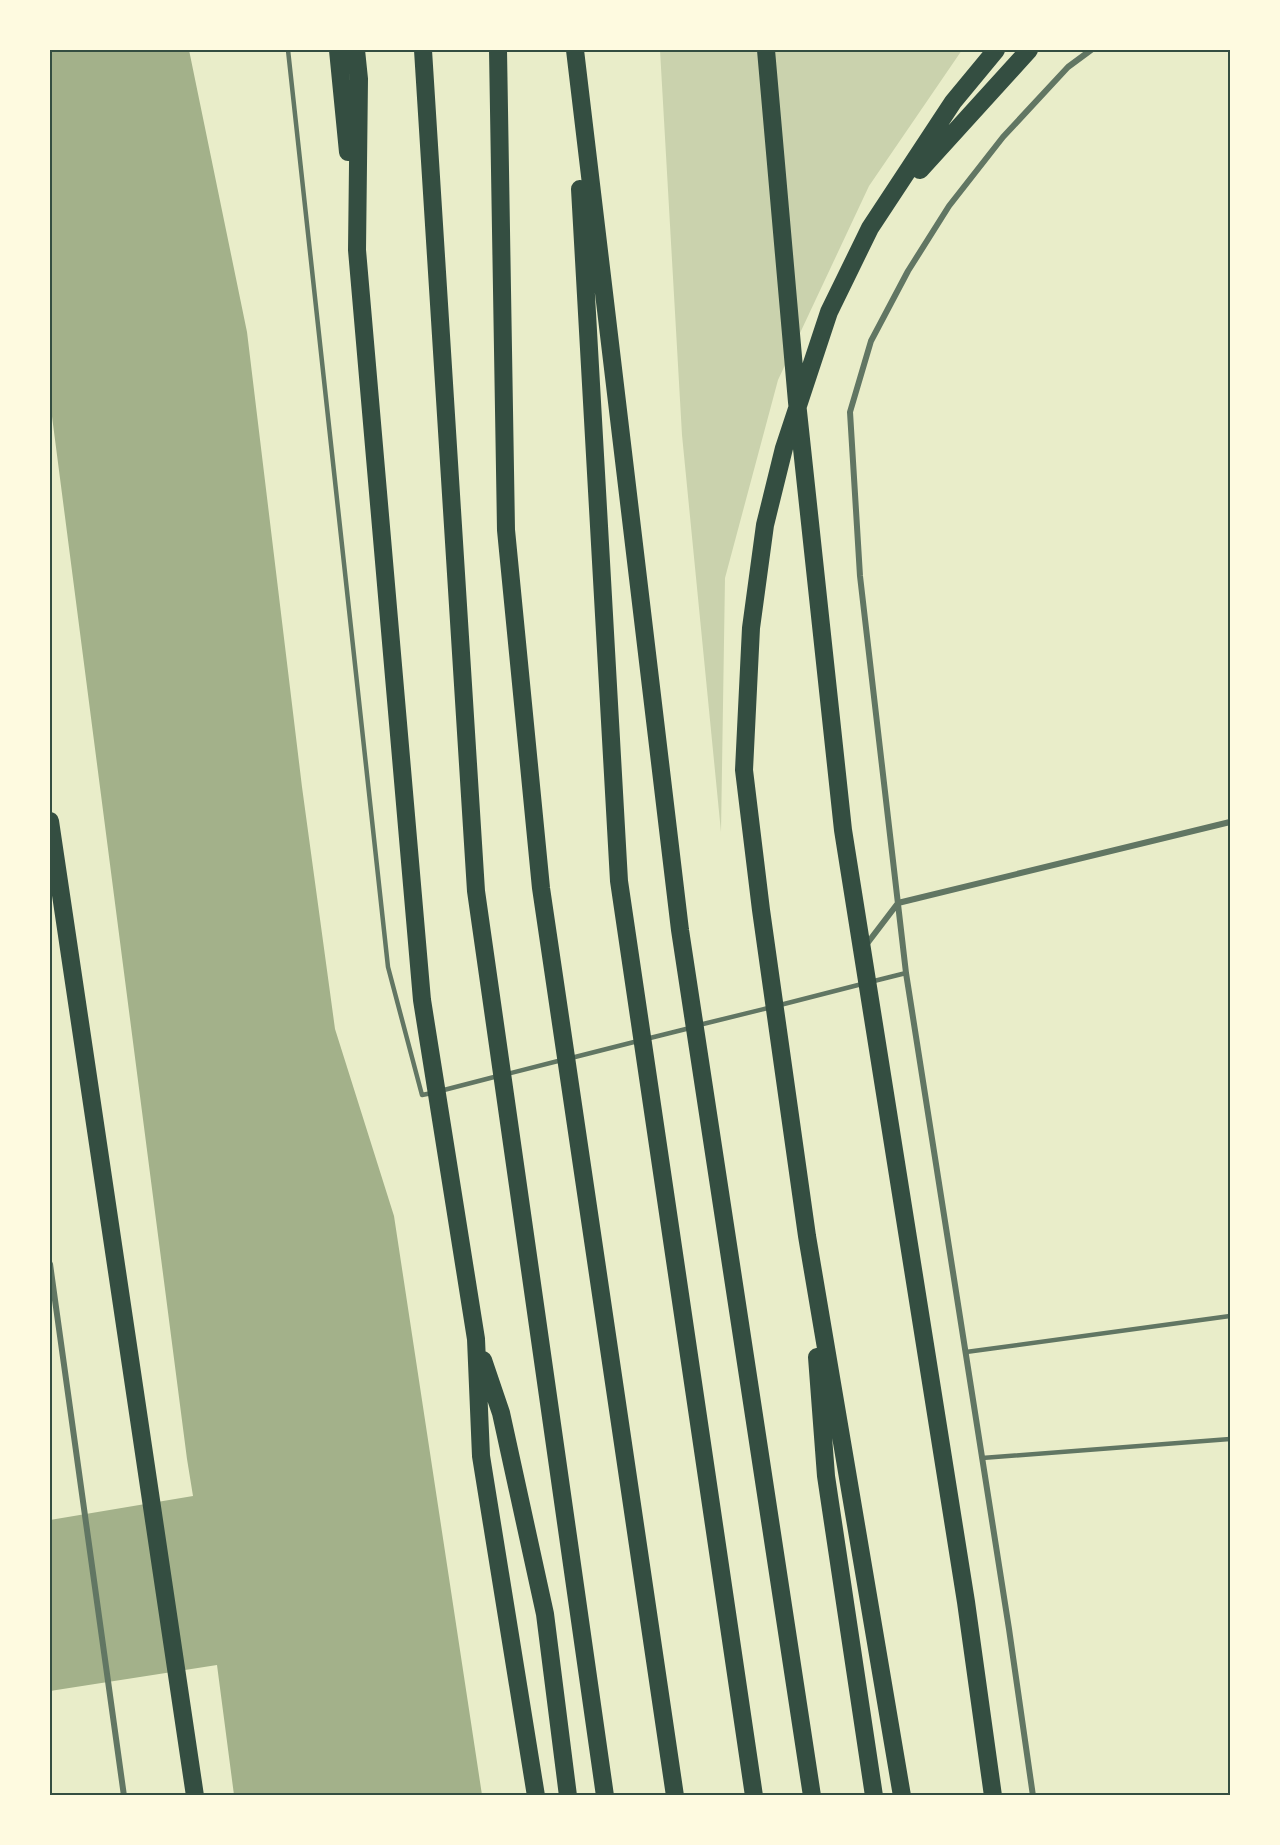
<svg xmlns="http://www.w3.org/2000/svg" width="1280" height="1845" viewBox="0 0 1280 1845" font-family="Rubik,sans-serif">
  <rect width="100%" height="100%" fill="#e9edc9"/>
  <!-- green -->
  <path fill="#cad2ad" d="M660 50H962L869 186 778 380 725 578 721 832 682 435Z"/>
  <!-- water -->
  <path fill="#a3b18a" d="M50 50H189L247 332 302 787 335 1029 394 1216 482 1795H234L217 1665 50 1691V1520L193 1496 187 1459 50 401Z"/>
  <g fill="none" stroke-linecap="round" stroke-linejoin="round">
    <!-- service -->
    <path stroke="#617663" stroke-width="4.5" d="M288 50 388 967 422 1095 432 1093
      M870 982 906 973
      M780 1005 862 984
      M699 1025 772 1007
      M646 1039 690 1028
      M571 1058 638 1041
      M507 1074 562 1060
      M440 1091 498 1076
      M966 1352 1230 1316
      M982 1458 1230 1439"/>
    <!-- minor -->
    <path stroke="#617663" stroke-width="6" d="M866 945 898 903 1230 822
      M50 1264 124 1796
      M1033 1796 1009 1629 906 973 860 576 850 412 871 341 908 271 949 206 1003 137 1068 67 1091 50"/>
    <!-- motorway -->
    <path stroke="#344e41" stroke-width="18" d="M338 50 348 152
      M356 50 359 79 357 250 422 1000 476 1339 481 1456 536 1796
      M423 50 476 891 605 1796
      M498 50 506 530 541 888 675 1796
      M575 50 680 930 812 1796
      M766 50 797 402 843 830 966 1602 993 1796
      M920 170 1029 50
      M580 189 619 881 754 1796
      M50 821 195 1796
      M817 1357 826 1476 874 1796
      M483 1360 501 1413 545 1614 568 1796
      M902 1796 807 1236 761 910 744 770 751 628 765 525 784 448 829 312 870 228 953 102 996 50"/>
  </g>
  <!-- border -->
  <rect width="1280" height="1845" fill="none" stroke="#fefae0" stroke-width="102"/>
  <rect x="51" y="51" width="1178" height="1743" fill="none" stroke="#344e41" stroke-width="2"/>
</svg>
